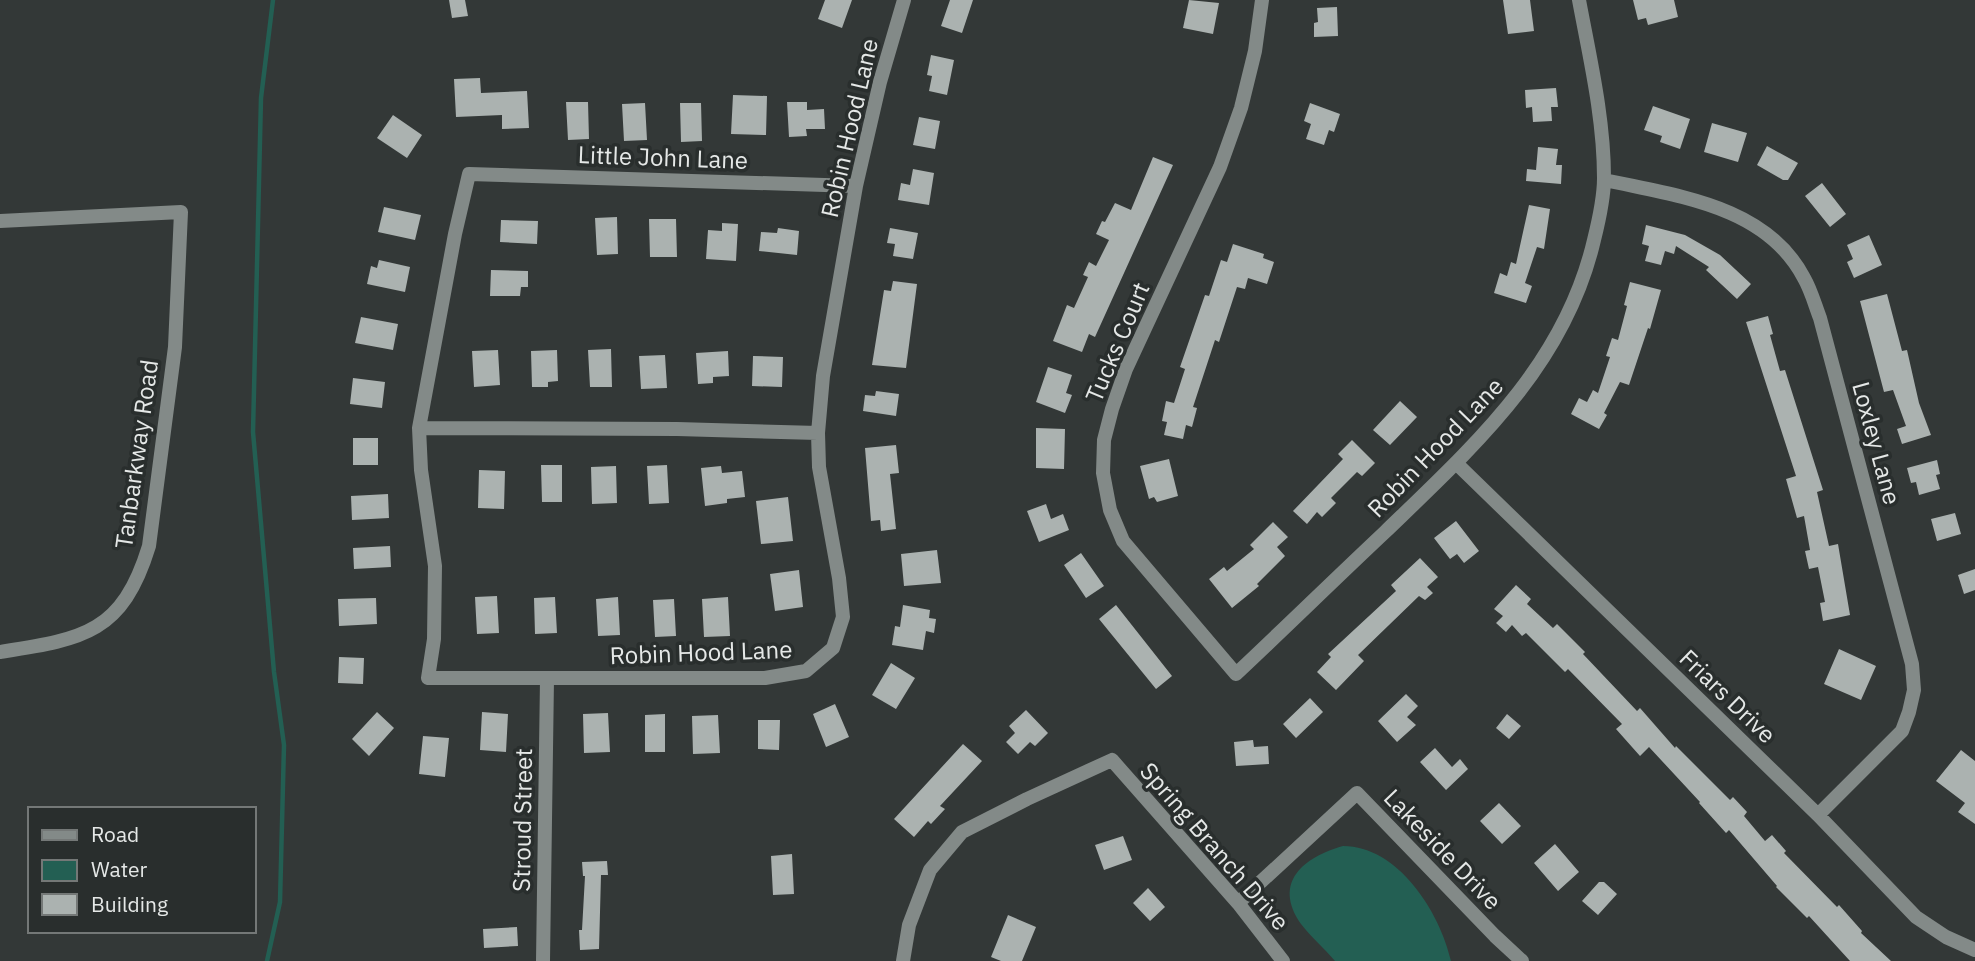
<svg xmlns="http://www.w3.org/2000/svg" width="1975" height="961" viewBox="0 0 1975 961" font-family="'IBM Plex Sans',sans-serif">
  <rect width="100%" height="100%" fill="#333837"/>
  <!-- water -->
  <path fill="#235f53" d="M1343 846C1398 846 1440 912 1451 961H1335C1324 948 1311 937 1301 924 1272 882 1304 857 1343 846Z"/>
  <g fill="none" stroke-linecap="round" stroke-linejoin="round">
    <!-- stream -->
    <path stroke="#235f53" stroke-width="4.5" d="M267 961 280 902 284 745 274 672 253 432 261 98 273 0"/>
  </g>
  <!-- building -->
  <path fill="#abb2b0" d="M449 0H465L468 16 452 18Z
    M825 0H852L842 28 818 19Z
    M950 0H973L962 33 941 26Z
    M1189 0 1219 3 1213 34 1183 28Z
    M1503 0H1530L1534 31 1508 34Z
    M1633 0H1674L1678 17 1648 25 1646 18 1638 20Z
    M1337 7 1338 36 1314 37V23L1318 22 1317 8Z
    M931 55 954 60 947 95 929 91 932 76 927 75Z
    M480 78 481 93 527 91 529 128 502 129V115L456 117 454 79Z
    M1556 88 1558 107H1551L1552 121 1533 122 1532 107 1526 108 1525 90Z
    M733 95 767 96 766 135 731 134Z
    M566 102H588L589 139 568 140Z
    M787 102H807V110L824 109 825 129H806L807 136 789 137Z
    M645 103 647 140 624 141 622 104Z
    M680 103H701L702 141 681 142Z
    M1310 103 1340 114 1334 132 1329 130 1324 145 1306 139 1311 124 1304 121Z
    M1653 106 1690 119 1680 149 1660 142 1662 136 1644 130Z
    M393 115 422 135 407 158 377 138Z
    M919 117 940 121 935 149 913 145Z
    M1712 123 1747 133 1738 162 1704 152Z
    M1767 146 1798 163 1788 180H1783L1757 165Z
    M1538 147 1558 149 1556 165H1562L1561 184 1526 181 1527 169 1536 170Z
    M1153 157 1173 165 1095 337 1089 334 1082 352 1053 341 1067 305 1074 308 1088 277 1083 275 1089 262 1096 266 1109 240 1096 234 1102 221 1105 222 1115 203 1131 210Z
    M913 169 934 173 929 205 898 200 901 183 910 185Z
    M1822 183 1846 214 1830 227 1805 196Z
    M1529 205 1550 209 1544 249 1537 247 1525 283 1532 286 1526 303 1494 293 1500 273 1507 276 1511 262 1516 264Z
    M384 207 421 215 415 240 378 232Z
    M617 217 618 254 597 255 595 218Z
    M649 219H676L677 257H650Z
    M501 220 538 221 537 244 500 242Z
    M722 223 738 224 736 261 706 259 708 230 722 231Z
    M1646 225 1685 235 1720 255 1751 284 1737 299 1706 270 1709 267 1676 246 1674 254 1665 251 1661 265 1645 261 1649 246 1642 244Z
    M778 228 799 231 797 255 759 251 761 232 777 233Z
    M890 228 918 233 913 259 893 256 895 244 887 243Z
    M1869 235 1882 265 1854 278 1847 262 1853 259 1847 245Z
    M1233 244 1264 254 1263 258 1274 262 1267 284 1248 278 1245 289 1237 287 1219 342 1215 340 1193 407 1197 408 1192 427 1186 425 1183 439 1164 435 1167 422 1162 421 1166 401 1174 403 1185 369 1180 367 1205 295 1209 296 1221 260 1227 262Z
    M379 260 410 267 405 292 367 284 371 266 377 268Z
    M491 270 528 271V287H521L520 296H490Z
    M893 281 917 284 906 368 872 365 884 290 891 291Z
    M1630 282 1661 290 1650 329 1648 328 1629 385 1620 382 1604 413 1607 415 1599 429 1571 414 1579 398 1587 402 1593 390 1598 393 1610 357 1606 356 1612 338 1618 340 1627 306 1624 305Z
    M1887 294 1902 351 1907 350 1919 403 1931 435 1902 444 1897 429 1906 426 1893 390 1884 392 1860 301Z
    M1768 316 1773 334 1770 335 1780 371 1785 370 1823 490 1817 492 1829 546 1838 544 1850 615 1823 621 1820 603 1825 602 1818 567 1809 569 1805 551 1810 550 1804 516 1797 518 1786 479 1796 476 1746 322Z
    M361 317 398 324 393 350 355 343Z
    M611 349 612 387H590L588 350Z
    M498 350 500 385 474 387 472 351Z
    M557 350 558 381 548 382V387H532L531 351Z
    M728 351 729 376 713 377V383L698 384 696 353Z
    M665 355 667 388 641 389 639 356Z
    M753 356 783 357 782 387 752 386Z
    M1048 367 1072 375 1066 393 1072 395 1065 413 1036 402Z
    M353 378 385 382 382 408 350 404Z
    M876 391 899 394 896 416 863 411 865 395 875 396Z
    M1400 401 1417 417 1390 445 1373 430Z
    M1036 428 1065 429 1064 469 1036 468Z
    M353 438H378V465H353Z
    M1352 440 1375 463 1362 476 1357 472 1331 498 1336 503 1322 517 1317 512 1307 524 1293 511 1343 459 1338 454Z
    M896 445 899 473 890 474 896 529 881 531 880 520 871 521 865 448Z
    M1169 459 1178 496 1157 502 1154 497 1149 499 1140 466Z
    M1937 460 1940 474 1936 475 1940 489 1919 495 1916 482 1911 483 1907 468Z
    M541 465H562V502H542Z
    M667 465 669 503 649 504 647 466Z
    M616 466 617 503 592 504 591 467Z
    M721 466 722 473 742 471 745 497 727 499V503L705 506 701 468Z
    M479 470 505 471 504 509 478 508Z
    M388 494 389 518 352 520 351 496Z
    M788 497 793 541 761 544 756 501Z
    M1046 504 1051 519 1063 514 1069 530 1039 542 1027 511Z
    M1955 513 1961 534 1937 541 1931 519Z
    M1456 521 1479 551 1464 563 1457 554 1450 559 1434 538Z
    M1273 522 1288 537 1277 547 1285 556 1257 584 1259 586 1232 608 1209 579 1224 567 1227 571 1254 549 1250 545Z
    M390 546 391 567 354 569 353 548Z
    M937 550 941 583 904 586 901 554Z
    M1081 553 1104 586 1086 598 1064 565Z
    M1420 558 1438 577 1427 587 1433 593 1425 600 1419 596 1358 655 1364 661 1336 690 1317 672 1331 657 1328 654 1396 591 1391 585Z
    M1975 569V590L1964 594 1958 575Z
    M799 570 803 607 775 611 770 574Z
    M1516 585 1531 599 1527 604 1553 628 1557 624 1585 652 1583 654 1637 711 1640 708 1675 748 1676 746 1730 800 1733 797 1747 812 1744 816 1765 841 1772 835 1786 851 1784 853 1837 907 1839 905 1862 931 1861 933 1891 961H1850L1809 916 1807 918 1776 887 1777 886 1729 830 1726 833 1699 803 1700 802 1649 747 1640 756 1616 729 1622 724 1568 669 1565 672 1526 633 1522 636 1512 625 1506 632 1496 623 1503 616 1494 609Z
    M497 596 499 633 477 634 475 597Z
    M555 597 557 633 535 634 534 598Z
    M618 597 620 635 598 636 596 599Z
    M728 597 730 636 704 637 702 599Z
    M376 598 377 624 339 626 338 599Z
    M674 599 676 636 655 637 653 600Z
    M903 605 930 610 929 618 936 619 934 633 926 631 923 650 892 645 895 626 900 627Z
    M1116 605 1172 676 1156 689 1099 619Z
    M1839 649 1876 666 1861 700 1824 684Z
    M339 657 364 658 363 684 338 683Z
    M891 663 915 678 896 709 872 695Z
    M1406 694 1418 706 1407 717 1416 725 1397 742 1378 721Z
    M1310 698 1323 712 1296 738 1283 724Z
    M835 704 849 737 826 747 813 714Z
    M1026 710 1048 733 1035 746 1030 742 1018 754 1006 742 1015 733 1009 726Z
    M377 712 394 728 369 756 352 739Z
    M482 712 508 714 506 752 480 750Z
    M608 713 610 752 584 753 583 714Z
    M665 714V752H645V715Z
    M1507 714 1521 726 1509 739 1496 728Z
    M718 715 720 753 693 754 692 716Z
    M758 720H780L779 750 758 749Z
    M423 736 449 738 445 777 419 774Z
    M1253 740 1254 747 1268 746 1269 764 1236 766 1234 742Z
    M963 744 982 761 940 806 945 809 931 824 928 821 914 837 894 819Z
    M1435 748 1452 767 1460 759 1468 769 1446 790 1420 762Z
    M1961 750 1975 761V824L1958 812 1965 803 1936 781Z
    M1499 803 1521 826 1502 844 1480 821Z
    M1123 836 1132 860 1104 870 1095 845Z
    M1555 844 1579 872 1558 891 1534 863Z
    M792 854 794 894 773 895 771 856Z
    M607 861 608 875H601L599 949 580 950 579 930H582L585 876H583L582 862Z
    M1599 882H1604L1617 894 1598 915 1582 901Z
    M1148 888 1165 907 1150 921 1133 903Z
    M1008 915 1036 927 1022 961H1001L991 957Z
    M517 927 518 946 484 948 483 929Z"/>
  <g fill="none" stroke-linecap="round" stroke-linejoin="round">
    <!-- minor -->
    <path stroke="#838a88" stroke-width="14" d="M1262 0 1255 51 1241 108 1220 167 1126 369 1112 409 1104 440 1103 473 1110 510 1123 541 1236 674C1286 627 1335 579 1385 532 1474 446 1565 365 1594 240 1599 220 1604 198 1604 178 1604 118 1590 59 1579 0
      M1605 180C1676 196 1766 205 1804 278 1811 290 1815 305 1820 318L1912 664 1914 690 1909 712 1902 731 1818 815
      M856 186 469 174 455 234 419 428 421 470 435 566 434 639 428 678H765L806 671 833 648 843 617 839 578 819 467 818 433 823 376 856 186 880 82 904 0
      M0 221 181 212 175 347 149 546C122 634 83 639 0 652
      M419 428 677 429 818 433
      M1456 463 1818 815 1916 917 1946 937 1975 950
      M1238 903 1357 793 1495 936 1522 961
      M543 961 547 679
      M903 961 909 925 930 870 962 832 1027 799 1112 760 1238 903 1283 961"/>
  </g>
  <g text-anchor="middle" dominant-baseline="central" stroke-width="7" stroke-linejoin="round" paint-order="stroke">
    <!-- street labels -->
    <g font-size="24" fill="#e5e8e7" stroke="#292e2d">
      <text transform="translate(849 128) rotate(-77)">Robin Hood Lane</text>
      <text transform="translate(663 157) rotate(2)">Little John Lane</text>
      <text transform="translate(1117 342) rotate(-67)">Tucks Court</text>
      <text transform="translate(1877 443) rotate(75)">Loxley Lane</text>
      <text transform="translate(1435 447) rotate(-46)">Robin Hood Lane</text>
      <text transform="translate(136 454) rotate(-82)">Tanbarkway Road</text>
      <text transform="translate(701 652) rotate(-2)">Robin Hood Lane</text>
      <text transform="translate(1728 696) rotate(44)">Friars Drive</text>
      <text transform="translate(522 820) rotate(-89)">Stroud Street</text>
      <text transform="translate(1215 846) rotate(49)">Spring Branch Drive</text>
      <text transform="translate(1443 849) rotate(46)">Lakeside Drive</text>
    </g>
  </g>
  <!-- legend -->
  <rect x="28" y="807" width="228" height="126" fill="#292e2d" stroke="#747877" stroke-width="2"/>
  <rect x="42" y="830" width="35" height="10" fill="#838a88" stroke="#747877" stroke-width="2"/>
  <text x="91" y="842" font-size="21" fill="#e5e8e7">Road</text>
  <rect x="42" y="860" width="35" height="21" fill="#235f53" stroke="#747877" stroke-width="2"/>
  <text x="91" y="877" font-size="21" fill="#e5e8e7">Water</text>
  <rect x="42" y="894" width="35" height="21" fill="#abb2b0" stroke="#747877" stroke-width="2"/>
  <text x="91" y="912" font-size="21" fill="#e5e8e7">Building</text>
</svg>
